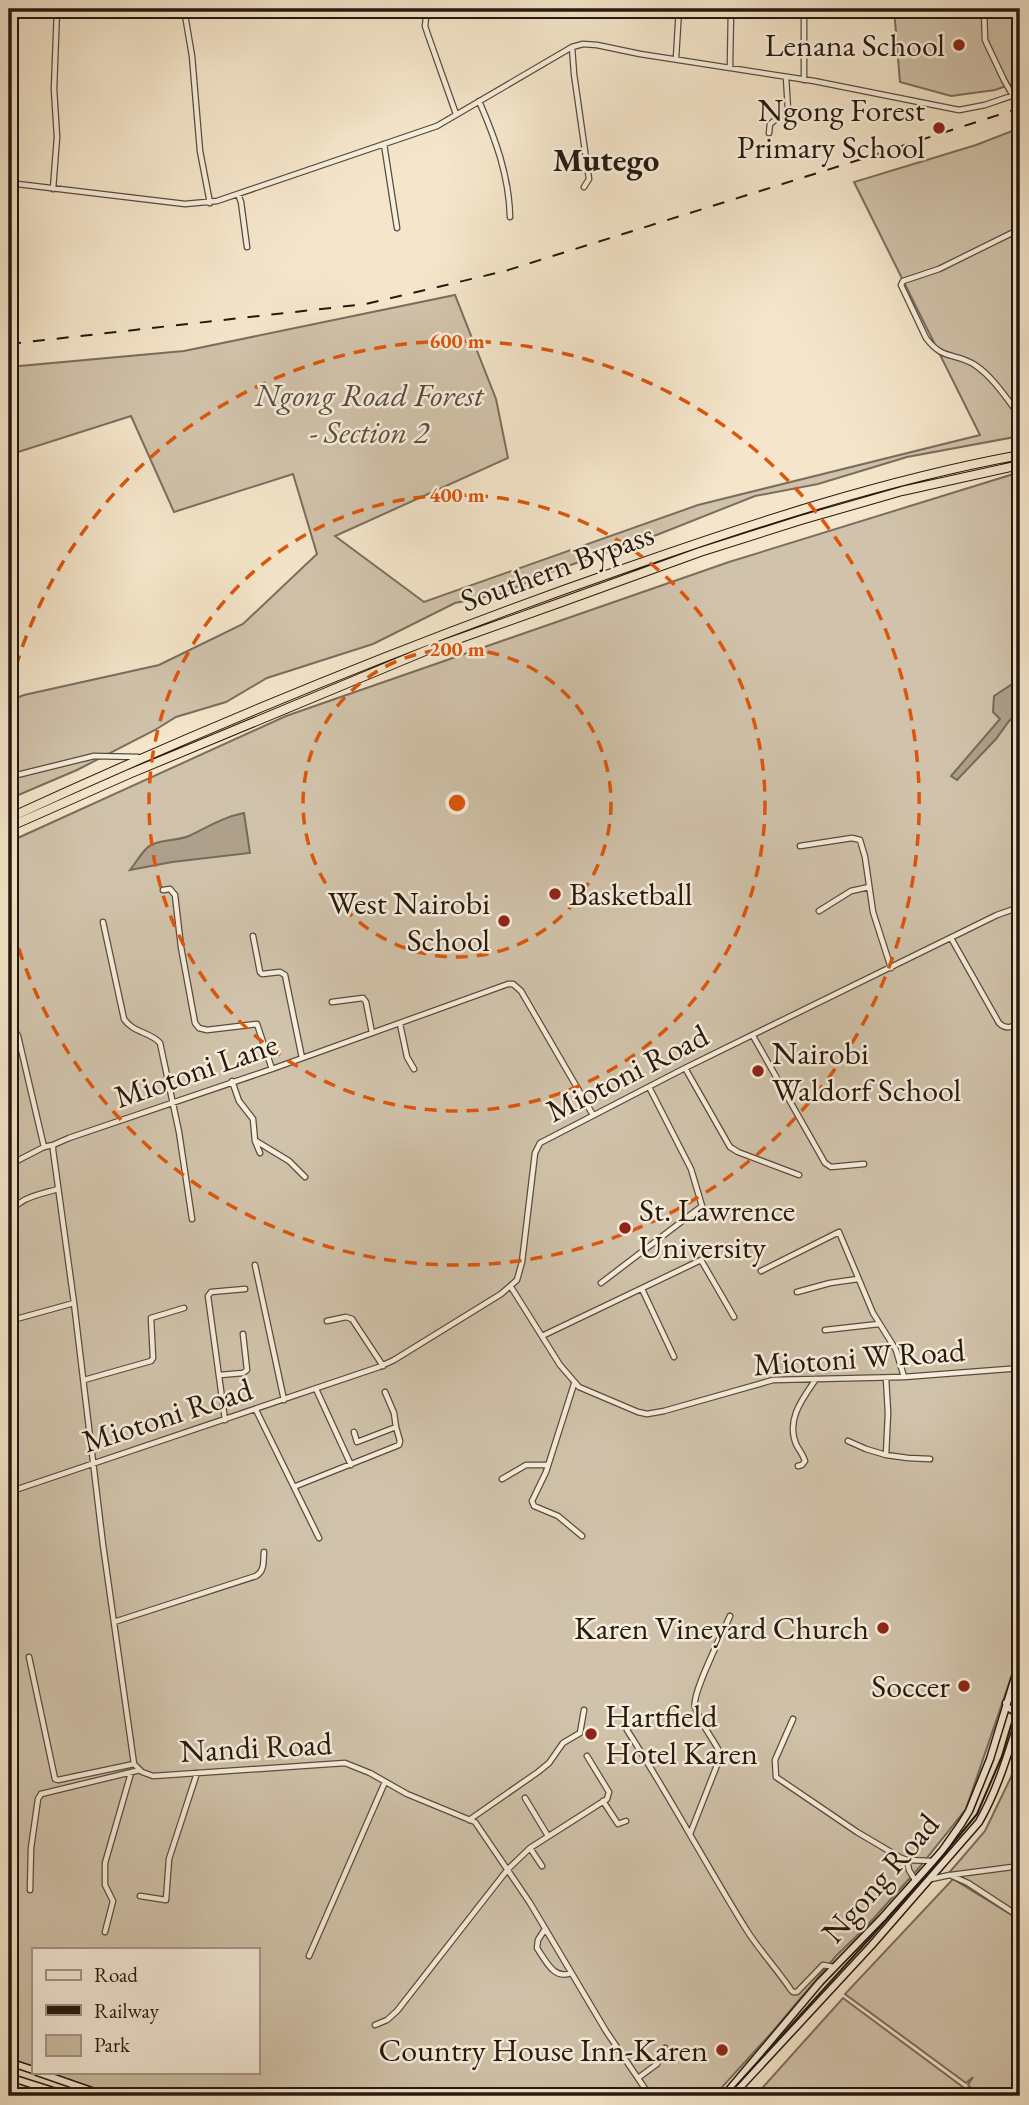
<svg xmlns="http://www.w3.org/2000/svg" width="1029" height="2105" viewBox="0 0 1029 2105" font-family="'EB Garamond',serif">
  <rect width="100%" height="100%" fill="#f5e6cb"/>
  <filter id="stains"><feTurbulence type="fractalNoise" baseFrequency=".00286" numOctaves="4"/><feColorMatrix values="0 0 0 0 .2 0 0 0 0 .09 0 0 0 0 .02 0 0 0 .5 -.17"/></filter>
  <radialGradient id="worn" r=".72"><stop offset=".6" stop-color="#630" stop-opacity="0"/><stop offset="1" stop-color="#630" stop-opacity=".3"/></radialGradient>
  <!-- green -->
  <path fill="#d1c3ab" stroke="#7a6e5e" stroke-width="2" d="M894 9H1020V81L995 90 951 96 900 82Z
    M1020 128V436L907 457 818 484 755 496 649 538 556 570 500 594 455 603 373 644 267 678 226 702 176 717 155 730 77 770 9 799V701L24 695 159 665 243 624 317 554 293 474 174 512 131 416 9 455V367L184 351 455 295 496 399 508 458 335 536 424 602 698 505 980 435 854 182 976 145Z
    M1020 472V1651L966 1809 918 1869 865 1928 836 1956 774 2030 714 2096H116L46 2072H257V1949H33V2067L9 2058V842L286 716 729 562Z
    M1020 1750V1916L948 1874 985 1831 1011 1777Z
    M953 1879 1020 1920V2096H978L968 2085 973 2077 966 2083 845 1994Z
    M843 1998 975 2096H755Z"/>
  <!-- water -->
  <path fill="#aea08b" stroke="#776a5a" stroke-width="2" d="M1020 679V711L1009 721 996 739 957 780 951 776 1000 719 993 712 994 696Z
    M244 813 250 853 172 862 130 870C136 863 143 849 151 845 162 839 177 841 189 836 208 827 223 817 244 813Z"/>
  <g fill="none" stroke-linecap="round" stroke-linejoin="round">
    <defs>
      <path id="street" d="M184 9 192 56 200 151 210 203
        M427 9 425 26 428 35 456 114
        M804 9V80
        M984 9 985 40 1004 80 1013 96
        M572 47 574 74 589 179 584 187
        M676 58 679 9
        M730 67 731 9
        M479 101C495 138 509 175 510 217
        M769 133 770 124 788 110 786 77
        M384 144 397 228
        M9 183 185 204 217 201 437 126 572 47 583 44 597 45 640 54 814 81 959 110 985 105 1020 93
        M53 189 57 137 54 89 57 9
        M238 194 241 202 247 247
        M1020 229 939 269 903 281 901 285 926 338C943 361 955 352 975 365 993 377 1007 399 1020 416
        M9 777 94 756 138 757
        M800 846 852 838 860 840 865 857 873 912 891 968
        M163 890 170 889 175 895 181 947 195 1023 199 1028 207 1030 257 1024 272 1069
        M819 911 851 891 869 887
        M103 922 124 1019C133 1033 151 1032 160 1043L179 1132 192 1219
        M253 936 260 972 262 974 280 972 285 975 302 1058
        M951 938 999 1023C1006 1030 1012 1027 1020 1023
        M332 1002 363 998 366 1002 372 1033
        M400 1024 407 1057 414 1069
        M9 1031H15L18 1036 44 1147
        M753 1036 825 1163 831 1167 864 1164
        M685 1068 730 1147 738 1152 799 1175
        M232 1081 239 1101 253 1119 255 1141 260 1153
        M593 1115 521 991 513 984H508L272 1069 69 1138 53 1145V1150L74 1303 103 1545 134 1764 142 1772 153 1776 345 1763 370 1773 407 1794 475 1822 530 1903 606 2031 650 2096
        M256 1141 289 1161 305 1177
        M9 1165 44 1147 53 1145
        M9 1218C13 1198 42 1194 58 1189
        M255 1265 284 1400
        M761 1271 839 1232 873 1313 896 1350 904 1377
        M601 1283 702 1206 691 1169 649 1087
        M511 1287 560 1365 579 1387 638 1412 647 1414 664 1411 773 1380 904 1377 1020 1368
        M642 1289 674 1357
        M797 1292 830 1283 858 1279
        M9 1321 74 1303
        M327 1321 346 1317 352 1319 383 1366
        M825 1330 879 1324
        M542 1336 701 1260 734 1317
        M9 1337 13 1320
        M220 1375 243 1373 247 1370 243 1334
        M886 1378 888 1413 886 1455 908 1458 930 1459
        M84 1380 151 1361 153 1358 151 1318 184 1308
        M574 1384 546 1472 532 1501 534 1506 558 1516 582 1536
        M316 1389 351 1465
        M385 1392 394 1413 396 1427
        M256 1410 319 1538
        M225 1420 208 1296 211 1292 245 1289
        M848 1441 866 1449 886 1455
        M798 1466 802 1465 805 1461C803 1455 800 1451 797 1446 785 1421 802 1399 816 1379
        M502 1479 526 1465H547
        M296 1486 399 1445 400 1441 396 1427 357 1442 354 1432
        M9 1492 379 1367 394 1360 501 1294 517 1280 522 1262 535 1153 540 1143 685 1068 997 915 1020 907
        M114 1622 256 1576C265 1571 263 1561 264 1552
        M29 1657 55 1779 58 1780 134 1764
        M793 1719 775 1760 776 1777 857 1832 901 1858 907 1860 932 1861
        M627 1730C669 1795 705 1863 746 1929 759 1950 777 1969 791 1990L793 1992H797L823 1965 834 1967
        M525 1798 548 1836
        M603 1801 618 1824 626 1821
        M469 1820 538 1772 549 1763 563 1743 580 1733 584 1710
        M690 1834 721 1755C714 1739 700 1724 695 1707 691 1695 723 1632 730 1616
        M530 1848 542 1866
        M907 1860 909 1870 915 1880
        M951 1875 1020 1866
        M931 1879 950 1875 968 1883 1020 1917
        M30 1890 31 1848 38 1799 41 1794 140 1770
        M140 1896 166 1900 169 1859 197 1773
        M545 1929 538 1940 537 1948C546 1961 554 1980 571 1973
        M105 1932 113 1901 105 1885V1863L131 1773
        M309 1956 385 1782
        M375 2025 387 2020 397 2011 508 1869 530 1848 607 1799 609 1792 587 1756
        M638 2078 657 2064 665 2048
        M428 2096 436 2093 469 2095"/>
      <path id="secondary" d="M1006 1703 1007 1707 1014 1711 1020 1709
        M9 2062 33 2070
        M37 2072 106 2096
        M9 2077 69 2096
        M724 2096 820 1982 882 1918 942 1851 961 1824 969 1811 990 1759 1020 1661
        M732 2096 871 1946 979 1822C998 1789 1008 1753 1020 1717"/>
      <path id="highway" d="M9 818C209 726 413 642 620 570 751 524 884 480 1020 455
        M9 827 129 774 430 649 559 603 700 552 801 520 902 491 1020 465"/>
    </defs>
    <!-- street casing -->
    <use href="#street" stroke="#584c3f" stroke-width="7"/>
    <!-- secondary casing -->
    <use href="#secondary" stroke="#241810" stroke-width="9"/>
    <!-- highway casing -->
    <use href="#highway" stroke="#241810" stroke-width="10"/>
    <!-- street -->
    <use href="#street" stroke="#f8efdd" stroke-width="4.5"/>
    <!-- secondary -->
    <use href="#secondary" stroke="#f8efdd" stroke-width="6"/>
    <!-- highway -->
    <use href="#highway" stroke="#f5e6cb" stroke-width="8"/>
    <!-- tram -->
    <path stroke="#241810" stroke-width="2" d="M727 2096 927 1875 977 1814 1002 1756 1020 1695"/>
    <!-- rail -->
    <path stroke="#241810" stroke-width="2" stroke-dasharray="12 12" stroke-linecap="butt" d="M9 344 366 304 505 271 843 165 1020 108"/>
  </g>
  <!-- distance rings -->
  <g fill="none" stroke="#de560c" stroke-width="3.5" stroke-dasharray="12 9">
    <circle cx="457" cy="803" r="154"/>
    <circle cx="457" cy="803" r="308"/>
    <path d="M10 687A462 462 0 1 1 10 919"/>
  </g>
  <!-- markers -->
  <g fill="#8f2418" stroke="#f8efdd" stroke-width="2.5">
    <circle cx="959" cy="45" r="7"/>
    <circle cx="939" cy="128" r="7"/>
    <circle cx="555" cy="894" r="7"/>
    <circle cx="504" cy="921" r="7"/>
    <circle cx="758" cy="1071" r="7"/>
    <circle cx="625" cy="1228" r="7"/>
    <circle cx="883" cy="1628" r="7"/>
    <circle cx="964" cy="1686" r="7"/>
    <circle cx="591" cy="1734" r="7"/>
    <circle cx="722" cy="2050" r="7"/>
  </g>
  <g text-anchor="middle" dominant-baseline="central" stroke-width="5" stroke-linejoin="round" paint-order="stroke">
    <!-- poi labels -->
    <g font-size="32" fill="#241810" stroke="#f8efdd" text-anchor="end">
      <text x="945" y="45">Lenana School</text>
      <text x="925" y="110">Ngong Forest<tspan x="925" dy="37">Primary School</tspan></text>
      <text x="569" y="894" text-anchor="start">Basketball</text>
      <text x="490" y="903">West Nairobi<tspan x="490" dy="37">School</tspan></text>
      <text x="772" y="1053" text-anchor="start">Nairobi<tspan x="772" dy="37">Waldorf School</tspan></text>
      <text x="639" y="1210" text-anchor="start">St. Lawrence<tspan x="639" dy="37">University</tspan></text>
      <text x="869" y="1628">Karen Vineyard Church</text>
      <text x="950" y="1686">Soccer</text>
      <text x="605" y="1716" text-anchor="start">Hartfield<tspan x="605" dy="37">Hotel Karen</tspan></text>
      <text x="708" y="2050">Country House Inn-Karen</text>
    </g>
    <!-- park labels -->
    <g font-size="32" font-style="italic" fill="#584b3e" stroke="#f8efdd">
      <text x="369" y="395">Ngong Road Forest<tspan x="369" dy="37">- Section 2</tspan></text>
    </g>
    <!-- street labels -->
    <g font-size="32" fill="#241810" stroke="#f8efdd">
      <text transform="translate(557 567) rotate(-20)">Southern Bypass</text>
      <text transform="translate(196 1070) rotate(-19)">Miotoni Lane</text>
      <text transform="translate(627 1073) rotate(-27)">Miotoni Road</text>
      <text transform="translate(859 1357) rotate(-4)">Miotoni W Road</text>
      <text transform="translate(167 1415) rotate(-18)">Miotoni Road</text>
      <text transform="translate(256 1747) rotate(-3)">Nandi Road</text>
      <text transform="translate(880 1878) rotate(-49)">Ngong Road</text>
    </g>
    <!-- neighbourhood labels -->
    <g font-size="33" font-weight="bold" fill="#241810" stroke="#f8efdd">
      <text x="606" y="159">Mutego</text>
    </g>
  </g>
  <circle cx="457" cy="803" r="10" fill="#de560c" stroke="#f8efdd" stroke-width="3.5"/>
  <g font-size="21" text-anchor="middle" font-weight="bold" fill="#de560c" stroke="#f8efdd" stroke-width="5" stroke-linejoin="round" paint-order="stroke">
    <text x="457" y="348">600 m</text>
    <text x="457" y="502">400 m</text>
    <text x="457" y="656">200 m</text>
  </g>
  <!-- margin -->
  <rect width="1029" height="2105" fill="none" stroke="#f5e6cb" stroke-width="35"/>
  <rect x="10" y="10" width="1008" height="2084" fill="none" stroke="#241810" stroke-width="3.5"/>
  <rect x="18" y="18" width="994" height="2070" fill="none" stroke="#241810" stroke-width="2"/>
  <!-- legend -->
  <rect x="32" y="1948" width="228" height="126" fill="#f8efdd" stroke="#a3998b" stroke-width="2"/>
  <rect x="46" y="1970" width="35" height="10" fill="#f8efdd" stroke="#a3998b" stroke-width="2"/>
  <text x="94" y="1982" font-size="21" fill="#241810">Road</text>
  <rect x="46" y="2005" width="35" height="10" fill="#241810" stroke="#a3998b" stroke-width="2"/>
  <text x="94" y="2018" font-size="21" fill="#241810">Railway</text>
  <rect x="46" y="2035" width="35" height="21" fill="#d1c3ab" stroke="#a3998b" stroke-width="2"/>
  <text x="94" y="2052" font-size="21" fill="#241810">Park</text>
  <rect width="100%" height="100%" filter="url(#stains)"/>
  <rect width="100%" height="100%" fill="url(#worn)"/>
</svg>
